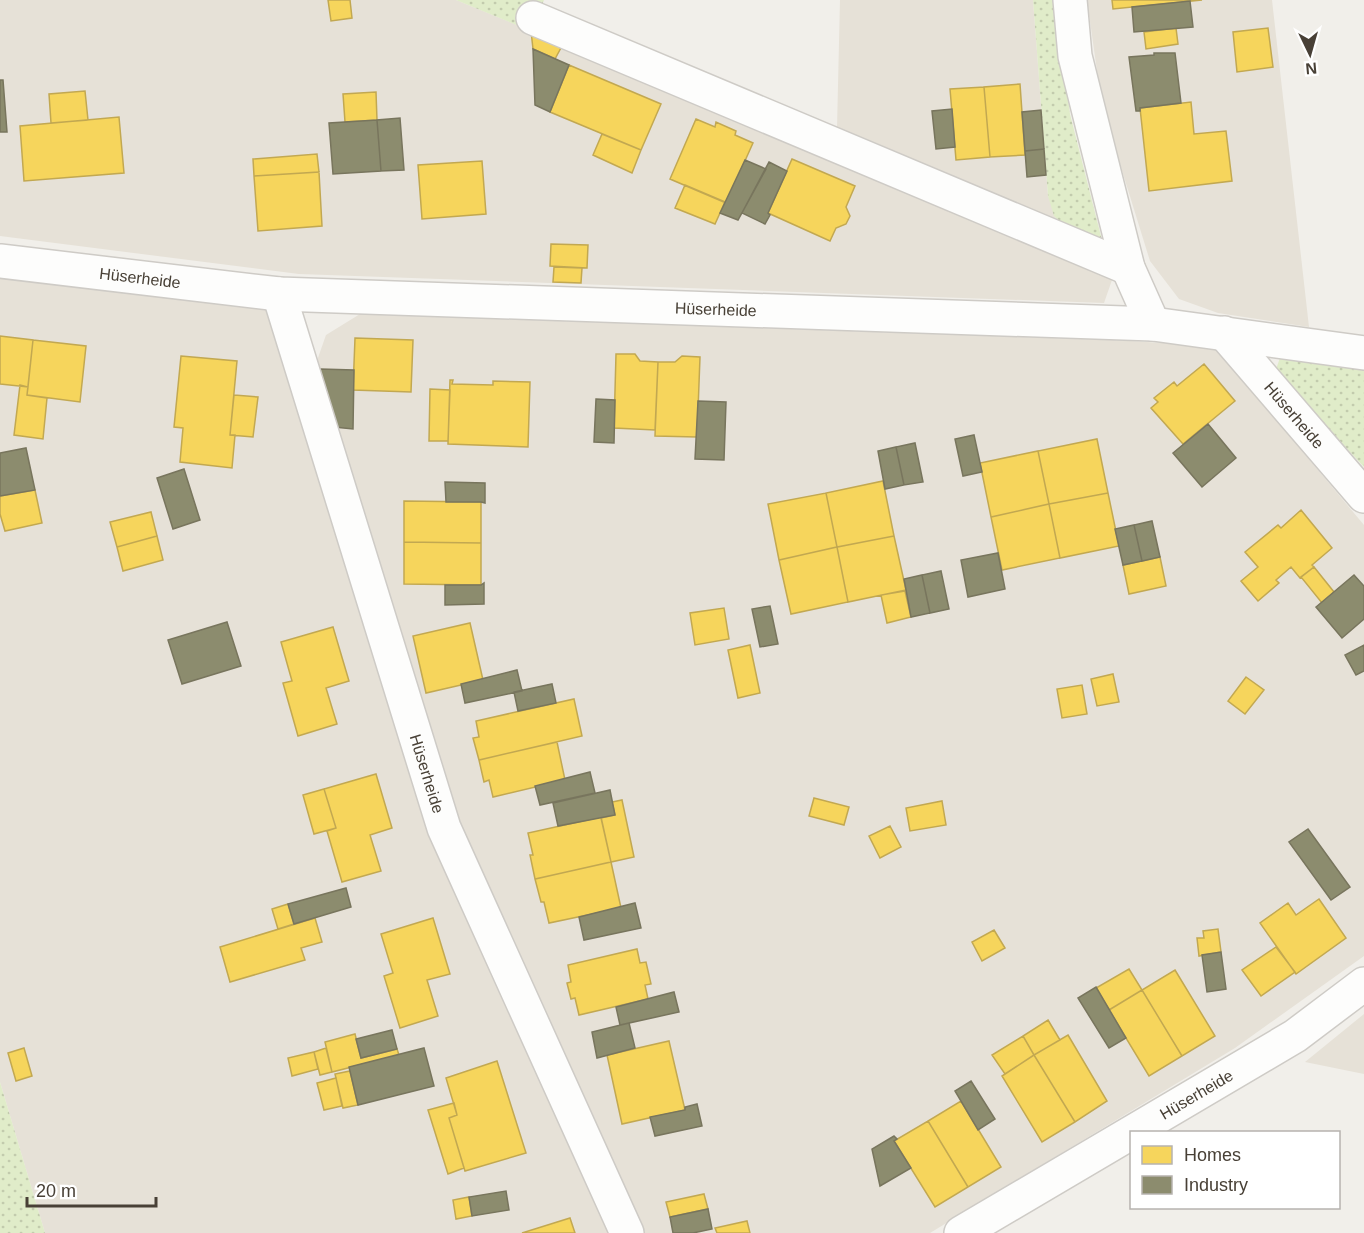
<svg xmlns="http://www.w3.org/2000/svg" width="1364" height="1233" viewBox="0 0 1364 1233" font-family="Arial,sans-serif">
  <defs>
    <pattern id="grass-dots" width="8" height="8" patternUnits="userSpaceOnUse" patternTransform="scale(1.5)"><rect width="8" height="8" fill="#e0ecc9"/><path d="M2 2h.1M6 6h.1" fill="none" stroke="#c2cbad" stroke-width="1.8" stroke-linecap="round"/></pattern>
  </defs>
  <rect width="100%" height="100%" fill="#f1efea"/>
  <!-- residential -->
  <path fill="#e6e1d7" d="M0 0H456L784 134 1112 280 1104 303 299 274 0 236Z
    M840 0H1033L1048 196 1067 228 837 128Z
    M1087 0H1272L1309 327 1218 313 1179 299 1150 261 1102 106Z
    M0 278 274 308 433 826 617 1233H45L0 1082Z
    M360 314 1113 340 1214 346 1364 525V956L1235 1048 930 1233H640L451 819 313 372 326 335Z
    M1364 1014V1074L1305 1062Z"/>
  <!-- grass -->
  <path fill="url(#grass-dots)" d="M456 0H544L531 31Z
    M1033 0H1055L1070 114 1103 244 1067 228 1054 216 1048 196Z
    M1281 355 1364 367V467L1275 372Z
    M0 1082 45 1233H0Z"/>
  <!-- homes -->
  <path fill="#f6d55c" stroke="#c2a851" stroke-width="1.5" d="M328 0H350L352 18 331 21Z
    M1112 0H1202L1113 9Z
    M1176 28 1178 44 1146 49 1144 32Z
    M1268 28 1273 67 1237 72 1233 32Z
    M531 31 563 44 555 59 533 49Z
    M569 65 661 104 641 150 550 112Z
    M1020 84 1025 155 990 157 984 87Z
    M984 87 990 157 956 160 950 89Z
    M85 91 88 120 51 123 49 94Z
    M376 92 377 120 345 122 343 94Z
    M1191 102 1194 134 1226 131 1232 181 1149 191 1140 108Z
    M119 117 124 173 24 181 20 126Z
    M696 119 715 127 716 122 736 131 735 135 753 143 726 203 670 179Z
    M602 134 641 150 632 173 593 155Z
    M317 154 319 172 254 176 253 159Z
    M792 159 855 186 846 207 850 216 846 224 836 228 830 241 768 213Z
    M482 161 486 214 422 219 418 165Z
    M319 172 322 226 258 231 254 176Z
    M685 185 725 202 715 224 675 208Z
    M551 244 588 245 587 268 550 266Z
    M554 267 582 268 581 283 553 282Z
    M0 336 33 340 28 387 0 384Z
    M355 338 413 340 411 392 353 390Z
    M33 340 86 346 80 402 27 395Z
    M616 354H635L640 361 658 362 655 430 614 428Z
    M181 356 237 361 230 435H235L232 468 180 462 183 428 174 427Z
    M682 356 700 357 697 437 655 436 658 362H675Z
    M1204 364 1235 401 1183 444 1151 408 1158 402 1154 398 1174 382 1177 386Z
    M450 380H453L452 384 493 385V381L530 382 528 447 448 444Z
    M20 385 28 387 27 395 47 398 43 439 14 435Z
    M430 389 450 390 448 441H429Z
    M234 395 258 397 253 437 230 435Z
    M1097 439 1108 493 1049 504 1038 451Z
    M1038 451 1049 504 991 517 980 463Z
    M883 481 894 536 837 547 826 493Z
    M35 490 42 523 5 531 0 514V496Z
    M826 493 837 547 779 560 768 504Z
    M1108 493 1119 546 1060 558 1049 504Z
    M404 501 481 502V543L404 542Z
    M1049 504 1060 558 1002 570 991 517Z
    M1301 510 1332 548 1312 565 1314 567 1300 578 1291 567 1276 580 1279 583 1258 601 1241 581 1258 567 1245 552 1278 525 1281 528Z
    M151 512 157 536 117 547 110 522Z
    M157 536 163 560 123 571 117 547Z
    M894 536 906 590 848 602 837 547Z
    M404 542 481 543V585L404 584Z
    M837 547 848 602 791 614 779 560Z
    M1160 557 1166 586 1129 594 1123 565Z
    M1314 567 1334 592 1322 603 1301 577Z
    M905 591 911 617 887 623 881 595Z
    M724 608 729 639 695 645 690 613Z
    M470 623 483 680 426 693 413 636Z
    M333 627 349 681 326 688 337 724 298 736 283 683 292 681 281 642Z
    M750 645 760 693 738 698 728 650Z
    M1113 674 1119 702 1097 706 1091 679Z
    M1246 677 1264 690 1245 714 1228 701Z
    M1082 685 1087 714 1062 718 1057 689Z
    M574 699 582 736 479 760 473 738 479 737 476 721Z
    M557 742 565 780 493 797 489 780 484 782 479 760Z
    M376 774 392 828 370 835 381 871 342 882 327 831 336 828 324 789Z
    M324 789 336 828 314 834 303 795Z
    M814 798 849 807 844 825 809 816Z
    M622 800 634 857 611 862 601 818 615 815 612 802Z
    M942 801 946 825 910 831 906 808Z
    M601 817 611 862 535 879 530 855H533L528 833Z
    M890 826 901 847 880 858 869 836Z
    M611 862 621 908 549 923 544 902H541L535 879Z
    M1319 899 1346 938 1296 974 1260 923 1288 903 1296 915Z
    M288 904 294 924 278 929 272 909Z
    M315 918 322 942 301 948 305 960 230 982 220 947Z
    M433 918 450 974 427 980 438 1016 400 1028 384 976 393 973 381 934Z
    M1218 929 1221 952 1199 956 1197 938H1204L1203 931Z
    M994 930 1005 948 982 961 972 942Z
    M1276 947 1295 972 1261 996 1242 970Z
    M637 949 640 963 646 962 651 984 645 985 648 999 579 1015 575 998 571 999 567 983 571 982 568 965Z
    M1129 969 1142 990 1109 1010 1096 988Z
    M1175 970 1215 1036 1182 1056 1142 990Z
    M1142 990 1182 1056 1149 1076 1109 1010Z
    M1048 1020 1060 1040 1034 1055 1023 1036Z
    M355 1034 361 1058 397 1049 399 1055 332 1072 325 1042Z
    M1068 1035 1107 1101 1075 1122 1034 1055Z
    M1023 1036 1034 1055 1005 1074 992 1055Z
    M669 1041 685 1110 622 1124 607 1055Z
    M24 1048 32 1076 16 1081 8 1053Z
    M326 1048 332 1072 320 1075 314 1052Z
    M314 1052 318 1069 292 1076 288 1058Z
    M1034 1055 1075 1122 1042 1142 1002 1076Z
    M497 1061 526 1153 465 1171 449 1118 457 1115 446 1078Z
    M350 1071 358 1105 343 1108 335 1074Z
    M336 1078 342 1106 324 1110 317 1083Z
    M961 1101 1001 1167 968 1187 928 1121Z
    M454 1103 457 1115 449 1118 464 1168 448 1174 428 1110Z
    M928 1121 968 1187 935 1207 894 1141Z
    M704 1194 708 1209 670 1217 666 1202Z
    M469 1197 472 1216 456 1219 453 1200Z
    M570 1218 575 1233H522Z
    M747 1221 750 1233H717L715 1228Z"/>
  <!-- industry -->
  <path fill="#8c8c6e" stroke="#78755d" stroke-width="1.5" d="M1190 1 1193 27 1134 32 1132 7Z
    M533 49 569 65 550 112 535 105Z
    M1154 53H1175L1181 103 1140 108V111H1136L1129 57 1154 55Z
    M0 80H3L7 132H0Z
    M952 109 955 147 936 149 932 111Z
    M1041 110 1044 149 1025 151 1022 112Z
    M400 118 404 170 381 171 377 120Z
    M377 120 381 171 333 174 329 123Z
    M1044 149 1046 175 1027 177 1025 151Z
    M745 160 766 169 738 220 720 213Z
    M769 162 787 171 768 213 770 215 765 224 742 213Z
    M320 369 354 370 353 429 334 427 320 379Z
    M596 399 615 400 614 443 594 442Z
    M698 401 726 402 724 460 695 459Z
    M1208 424 1236 458 1202 487 1173 453Z
    M974 435 982 472 963 476 955 439Z
    M915 443 923 482 904 485 896 447Z
    M896 447 904 485 885 489 878 451Z
    M26 448 35 490 0 496V453Z
    M184 469 200 520 173 529 157 478Z
    M445 482 485 483V503L481 502H446Z
    M1152 521 1160 557 1142 561 1134 525Z
    M1134 525 1142 561 1123 565 1115 529Z
    M998 553 1005 589 968 597 961 560Z
    M941 571 949 609 930 613 922 575Z
    M922 575 930 613 911 617 904 579Z
    M1354 575 1364 586V619L1342 638 1316 607Z
    M484 583V604L445 605V585H481Z
    M770 606 778 644 760 647 752 609Z
    M227 622 241 666 182 684 168 640Z
    M1364 645V671L1356 675 1345 655Z
    M517 670 522 691 465 703 461 684Z
    M552 684 556 703 518 711 514 692Z
    M590 772 595 793 540 805 535 786Z
    M610 790 615 815 558 826 553 803Z
    M1308 829 1350 887 1331 900 1289 842Z
    M346 888 351 907 294 924 288 904Z
    M635 903 641 928 584 940 579 917Z
    M1221 952 1226 989 1207 992 1202 955Z
    M1096 987 1126 1038 1109 1048 1078 998Z
    M674 992 679 1012 620 1025 616 1007Z
    M629 1023 635 1048 597 1058 592 1032Z
    M392 1030 397 1049 361 1058 356 1039Z
    M424 1048 434 1086 358 1105 349 1067Z
    M971 1081 995 1119 978 1130 955 1091Z
    M697 1104 702 1126 655 1136 650 1117 685 1110V1107Z
    M894 1136 897 1139 894 1141 911 1168 880 1186 872 1149Z
    M506 1191 509 1210 472 1216 469 1197Z
    M708 1209 712 1229 693 1233H673L670 1217Z"/>
  <g fill="none" stroke-linecap="round" stroke-linejoin="round">
    <defs>
      <g id="minor">
        <path d="M1070 0 1075 56 1128 268 1153 324"/>
        <path d="M533 18 1128 268"/>
        <path id="s1" d="M0 261 279 294 1153 324 1364 353"/>
        <path id="s2" d="M279 294 444 828 627 1233"/>
        <path id="s3" d="M1224 333 1364 496"/>
        <path id="s4" d="M961 1233 1295 1036 1364 984"/>
      </g>
    </defs>
    <!-- minor casing -->
    <use href="#minor" stroke="#cecbc6" stroke-width="36"/>
    <!-- minor -->
    <use href="#minor" stroke="#fdfdfc" stroke-width="33"/>
  </g>
  <g text-anchor="middle" dominant-baseline="central" stroke-width="6" stroke-linejoin="round" paint-order="stroke">
    <!-- street labels -->
    <g font-size="16" fill="#484036" stroke="#fff">
      <text stroke="none"><textPath href="#s1" startOffset="141">Hüserheide</textPath></text>
      <text stroke="none"><textPath href="#s1" startOffset="718">Hüserheide</textPath></text>
      <text stroke="none"><textPath href="#s3" startOffset="108">Hüserheide</textPath></text>
      <text stroke="none"><textPath href="#s2" startOffset="502">Hüserheide</textPath></text>
      <text stroke="none"><textPath href="#s4" startOffset="273">Hüserheide</textPath></text>
    </g>
  </g>
  <!-- legend -->
  <rect x="1130" y="1131" width="210" height="78" fill="#ffffff" stroke="#b6b3af" stroke-width="1.5"/>
  <rect x="1142" y="1146" width="30" height="18" fill="#f6d55c" stroke="#b6b3af" stroke-width="1.5"/>
  <text x="1184" y="1161" font-size="18" fill="#484036">Homes</text>
  <rect x="1142" y="1176" width="30" height="18" fill="#8c8c6e" stroke="#b6b3af" stroke-width="1.5"/>
  <text x="1184" y="1191" font-size="18" fill="#484036">Industry</text>
  <!-- north arrow -->
  <g transform="translate(1310 54) rotate(175)" stroke="#ffffff" stroke-width="4.5" paint-order="stroke">
  <path d="M0-4.5L10 22L0 15L-10 22Z" fill="#484036"/>
  <text y="-9" font-size="16" font-weight="bold" text-anchor="middle" fill="#484036">N</text>
  </g>
  <!-- scale -->
  <path d="M27 1197v9h129v-9" fill="none" stroke="#484036" stroke-width="3"/>
  <text x="36" y="1197" font-size="18" fill="#484036" stroke="#ffffff" stroke-width="4.5" paint-order="stroke">20 m</text>
</svg>
